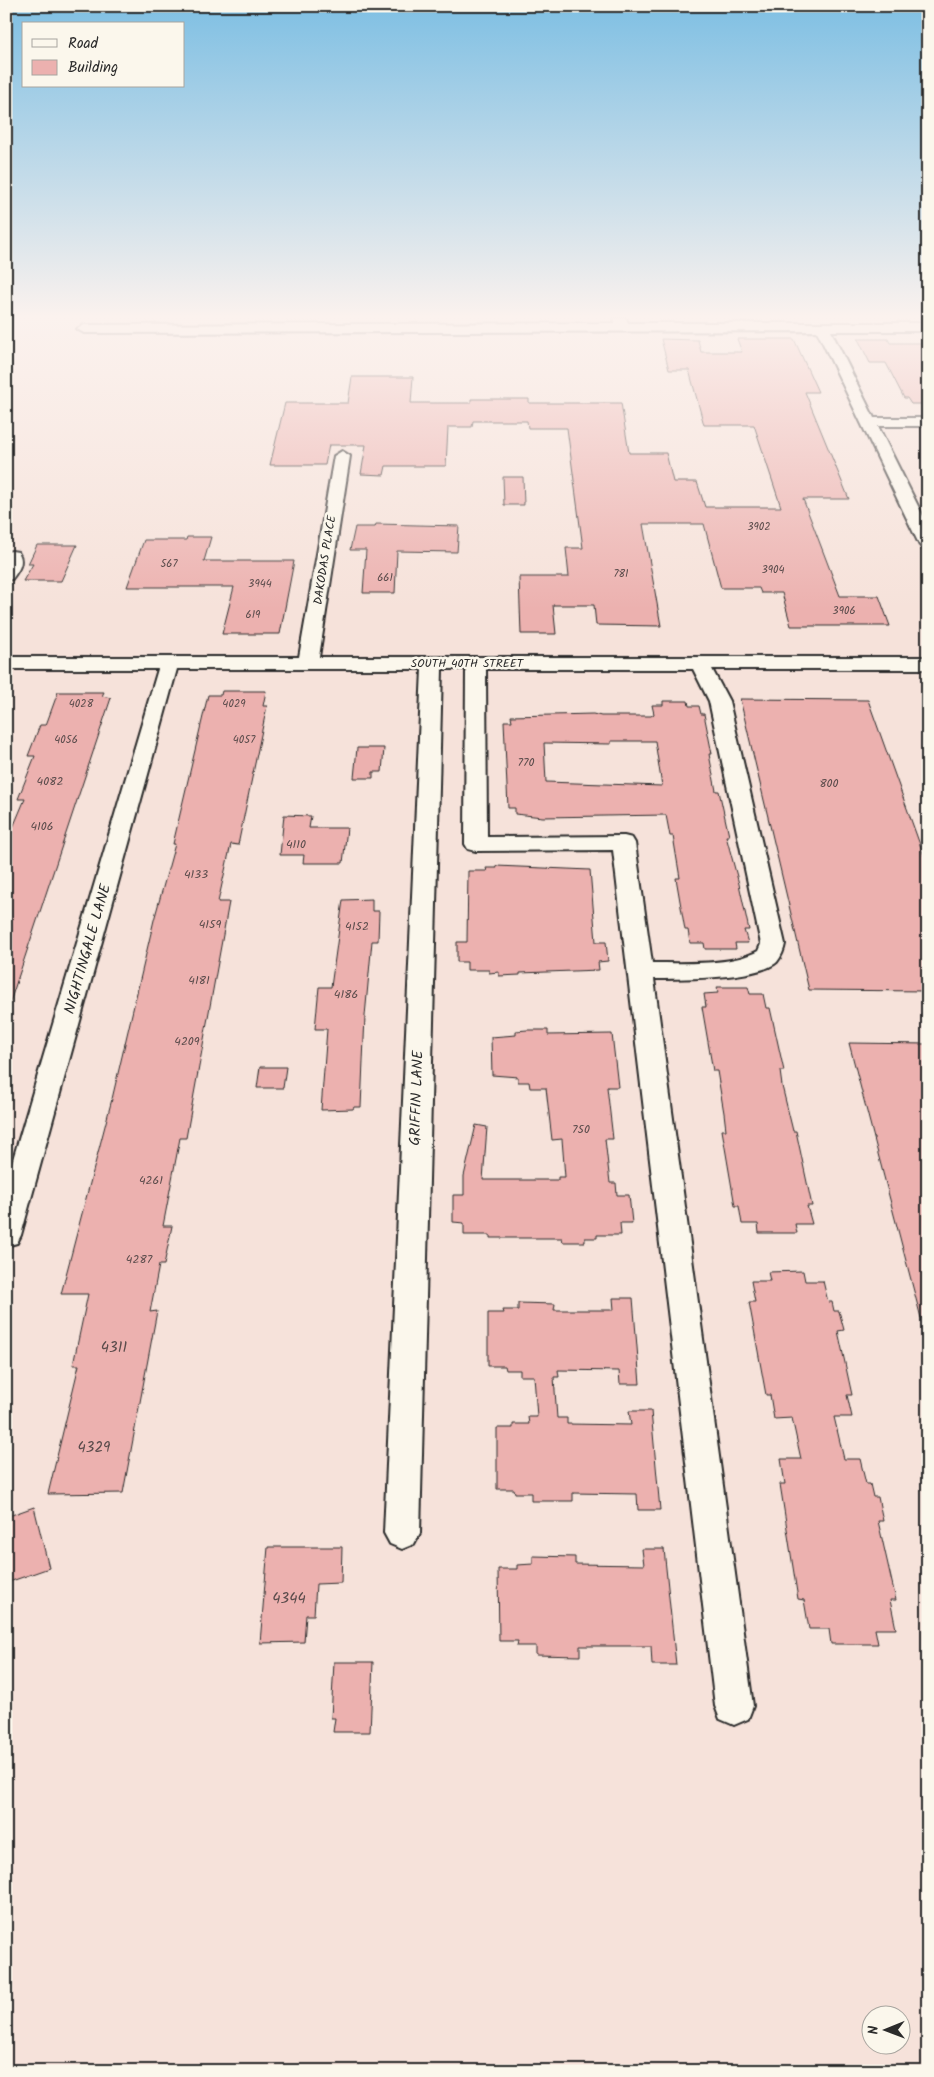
<svg xmlns="http://www.w3.org/2000/svg" width="934" height="2077" viewBox="0 0 934 2077" font-family="Kalam,sans-serif">
  <rect width="100%" height="100%" fill="#f6e2da"/>
  <filter id="ink" filterUnits="userSpaceOnUse"><feTurbulence type="fractalNoise" baseFrequency=".02" numOctaves="2"/><feDisplacementMap in="SourceGraphic" scale="10" xChannelSelector="R" yChannelSelector="G"/><feConvolveMatrix kernelMatrix="1 2 1 2 8 2 1 2 1" color-interpolation-filters="sRGB"/></filter>
  <g filter="url(#ink)">
    <!-- building -->
    <path fill="#ecb1af" stroke="#2b2b2b" fill-rule="evenodd" d="M661 339 698 340 701 352H742L737 339H794L818 392H805L849 499H803L840 596H879L890 626H791L782 593H761L759 588H721L704 524H643L661 626 596 625 594 605H553L556 634H521L519 577H569L566 548H583L567 428H528L527 421H473L472 427H448L446 466H386L384 475 361 474 366 445H329L325 465H270L285 403H348L352 377H413L411 403H471V399H529V403H621L629 453H666L673 482H697L705 507H781L754 425H704L689 370H669Z
      M858 339H888L890 343H928V404H911L907 398H904L886 363H870Z
      M503 477H523L524 505H504Z
      M376 524 459 526 457 552 397 551 395 593H363L366 550H350L355 527H375Z
      M187 537H211L204 561H294L280 634H222L234 587H127L144 540H186Z
      M37 545H77L61 581H23L33 564H28Z
      M222 691H266L263 706H267L238 845 231 844 218 902H229L186 1138H180L163 1226H172L164 1265H159L150 1312 157 1311 123 1493 48 1494 79 1365H73L88 1294H61L112 1099 154 920 175 844H173L208 695H221Z
      M58 692H104L102 696 111 698 9 1005 6 1004V844L25 799H18L35 756H28L40 725H46Z
      M740 699 868 700 928 867V991L809 990Z
      M663 701H688L689 706H699L701 714H704L712 754H709L716 791H719L729 836H726L739 884 749 930H744L748 943H735L736 949H705L704 943H690L688 930H685L676 878H680L673 836H670L666 815 543 817 515 814V808H508L504 721H512L511 716 593 714 601 716H651L654 714 652 705H663ZM611 741H655L662 786 546 782 544 743 611 744Z
      M357 748H384L382 772H373V778H354Z
      M284 815 311 816 309 828H347L343 863H303L304 855H280Z
      M496 866 590 870 596 942H606L608 961 598 962 599 970 520 973V975L499 976V972L489 973V970H467V962H457V942H467L468 871H487L486 868H497Z
      M372 899V911H379L378 941H372L365 1016 361 1107H354L353 1109 321 1110 327 1029H315L319 987H331L343 900Z
      M717 987H748L750 994H763L766 1008H770L784 1071H780L782 1086 793 1131H796L812 1206H807L812 1224H795L797 1233H759L758 1224H742L739 1206H735L722 1130H726L724 1113 717 1071H713L702 1007H706L704 994 718 993Z
      M527 1030H548V1035L612 1034 618 1087H607L613 1139H605L610 1183H616L617 1195H629L632 1223H620L621 1235H597V1238H585V1242H563L562 1238H490V1235H464V1223L453 1222V1195H464V1176L476 1125 487 1127 483 1180H558V1177H565L562 1139 552 1140 546 1088H530L529 1082H518V1077L492 1075 491 1037 516 1035V1031Z
      M849 1043 928 1044V1317L921 1318Z
      M260 1067H286L283 1088H257Z
      M803 1271 805 1281H823L828 1302H832L834 1311H839L844 1330 838 1331 852 1395H847L852 1417H834L844 1459H860L866 1484H870L873 1497H878L883 1521H878L896 1600H890L896 1629H875L878 1644H831L829 1629H809L804 1600 798 1599 780 1484H785L781 1459H801L792 1418 774 1419 770 1395H766L749 1302H755L751 1281H770L768 1272Z
      M613 1298H633L640 1384H620L619 1371 558 1370 559 1377H554L557 1418H567V1424L631 1425 629 1411H651L660 1510H638L637 1494 573 1493V1501H531V1493H515L514 1489H497V1428H513V1424H529L528 1417H537L534 1376H520V1370H506L505 1366H488V1313H504L503 1310H518V1303L555 1304 554 1310H614Z
      M34 1507 49 1568 6 1583V1517Z
      M268 1547H342L341 1583 316 1584 314 1615H306L304 1642 260 1643Z
      M642 1549H664L676 1665H652L651 1646H580V1656L536 1655V1646H517L518 1641H499L498 1569H517V1565L533 1564V1556L575 1557V1564L644 1565Z
      M334 1662H373L370 1732H333L335 1718H331Z"/>
    <g fill="none" stroke-linecap="round" stroke-linejoin="round">
      <defs>
        <path id="minor" d="M614 318H626L628 323H928V331H831L874 418H928V426H878L928 526V549L922 548 919 544 817 331 84 333 77 329 84 325 615 323Z
          M342 451 350 456 319 657H928V669H712L729 701 785 944C784 950 781 957 777 962 759 979 680 979 654 979L753 1706 748 1719 734 1725 720 1719 715 1706 613 850 476 851 468 849 465 844 466 669H442L420 1533 414 1544 402 1549 390 1544 384 1533 422 669H177L21 1235 17 1243 6 1246V1183L158 669H6V657H299L334 456ZM486 669H693L709 701 761 944 758 951C731 966 683 963 652 963L635 843 632 838 624 836 487 837Z
          M12 551 18 552C25 562 18 571 12 579L6 580V552Z"/>
      </defs>
      <!-- minor casing -->
      <use href="#minor" stroke="#2b2b2b" stroke-width="4"/>
      <!-- minor -->
      <use href="#minor" fill="#fbf7ec" fill-rule="evenodd"/>
    </g>
  </g>
  <!-- sky -->
  <linearGradient id="sky" x2="0" y2="1"><stop stop-color="#7ebfe3"/><stop offset="0.52" stop-color="#fbf2ee"/><stop offset="1" stop-color="#fbf2ee" stop-opacity="0"/></linearGradient>
  <rect width="934" height="609" fill="url(#sky)"/>
  <g text-anchor="middle" dominant-baseline="central" stroke-width="5" stroke-linejoin="round" paint-order="stroke">
    <!-- far-number labels -->
    <g font-size="11" fill="#5b4c4c">
      <text x="759" y="527">3902</text>
      <text x="169" y="564">567</text>
      <text x="773" y="570">3904</text>
      <text x="621" y="574">781</text>
      <text x="385" y="578">661</text>
      <text x="260" y="584">3944</text>
      <text x="844" y="611">3906</text>
      <text x="253" y="615">619</text>
      <text x="81" y="704">4028</text>
      <text x="234" y="704">4029</text>
      <text x="66" y="740">4056</text>
      <text x="244" y="740">4057</text>
    </g>
    <!-- far-street labels -->
    <g font-size="12" fill="#2b2b2b" stroke="#fbf7ec">
      <text transform="translate(325 560) rotate(-81)">DAKODAS PLACE</text>
      <text x="467" y="663">SOUTH 40TH STREET</text>
    </g>
    <!-- number labels -->
    <g font-size="12" fill="#5b4c4c">
      <text x="526" y="762">770</text>
      <text x="50" y="781">4082</text>
      <text x="829" y="783">800</text>
      <text x="42" y="826">4106</text>
      <text x="296" y="844">4110</text>
      <text x="196" y="874">4133</text>
      <text x="210" y="924">4159</text>
      <text x="357" y="926">4152</text>
      <text x="199" y="980">4181</text>
      <text x="346" y="994">4186</text>
      <text x="187" y="1041">4209</text>
      <text x="581" y="1129">750</text>
      <text x="151" y="1180">4261</text>
      <text x="139" y="1259">4287</text>
    </g>
    <!-- street labels -->
    <g font-size="15" fill="#2b2b2b" stroke="#fbf7ec">
      <text transform="translate(88 949) rotate(-74)">NIGHTINGALE LANE</text>
      <text transform="translate(417 1098) rotate(-88)">GRIFFIN LANE</text>
    </g>
    <!-- near-number labels -->
    <g font-size="15" fill="#5b4c4c">
      <text x="114" y="1348">4311</text>
      <text x="94" y="1448">4329</text>
      <text x="289" y="1599">4344</text>
    </g>
  </g>
  <!-- margin -->
  <rect width="934" height="2077" fill="none" stroke="#fbf7ec" stroke-width="25"/>
  <rect x="12" y="12" width="909" height="2052" fill="none" stroke="#2b2b2b" stroke-width="2" filter="url(#ink)"/>
  <!-- legend -->
  <rect x="22" y="22" width="162" height="65" fill="#fbf7ec" stroke="#a8a59f"/>
  <rect x="32" y="39" width="25" height="8" fill="#fbf7ec" stroke="#a8a59f"/>
  <text x="68" y="48" font-size="15" fill="#2b2b2b">Road</text>
  <rect x="32" y="60" width="25" height="15" fill="#ecb1af" stroke="#a8a59f"/>
  <text x="68" y="72" font-size="15" fill="#2b2b2b">Building</text>
  <!-- north arrow -->
  <g transform="translate(886 2030) rotate(269)"><circle r="24" fill="#fbf7ec" stroke="#a8a59f"/>
  <path d="M0-4L9 19L0 12L-9 19Z" fill="#2b2b2b"/>
  <text y="-8" font-size="14" font-weight="bold" text-anchor="middle" fill="#2b2b2b">N</text>
  </g>
</svg>
